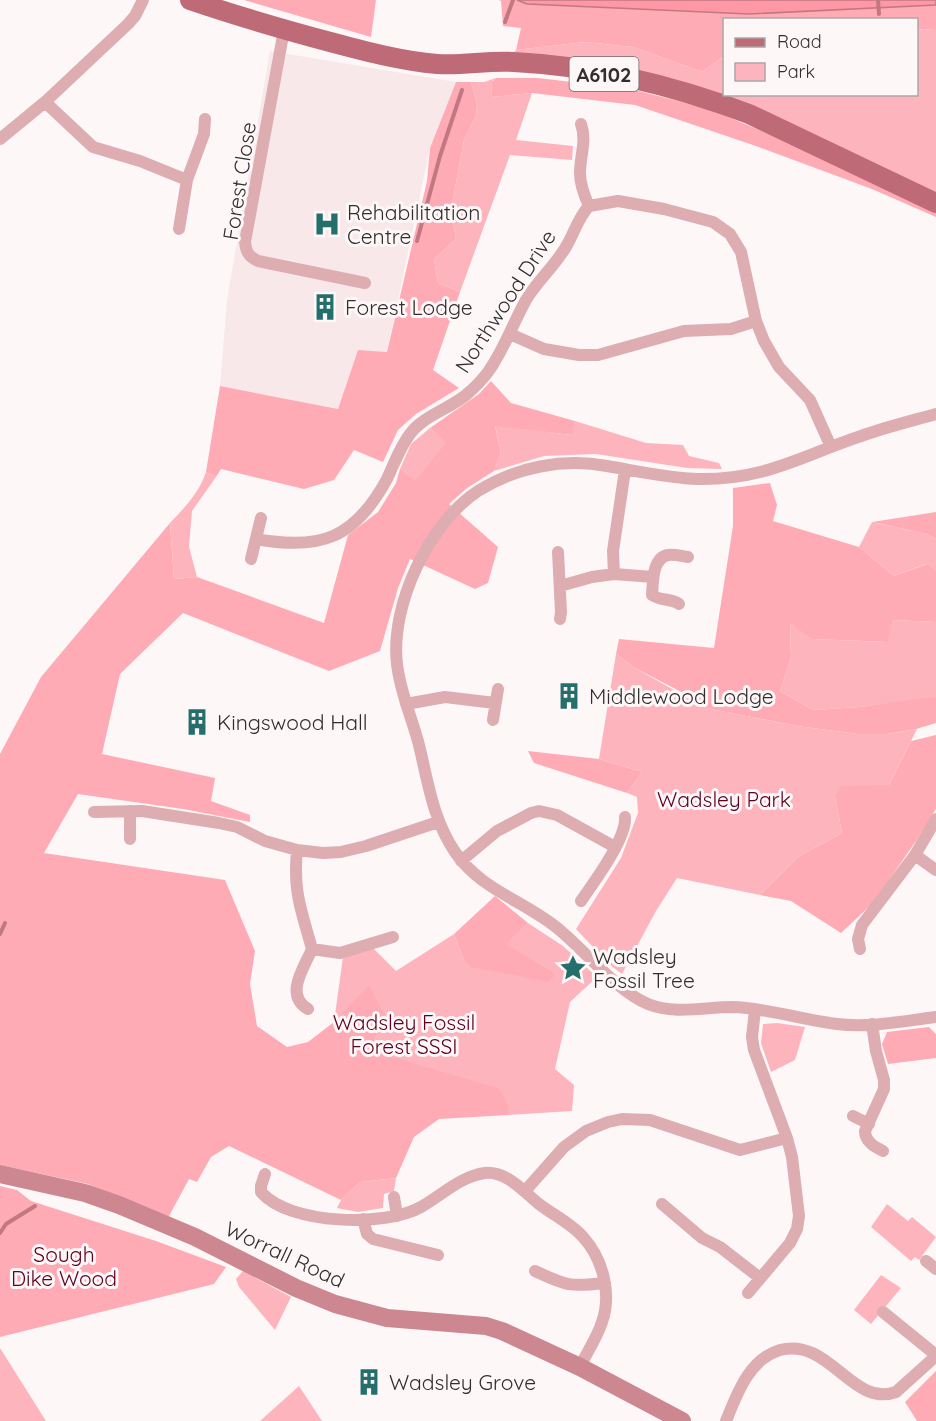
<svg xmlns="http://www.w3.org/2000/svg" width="936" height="1421" viewBox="0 0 936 1421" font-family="Quicksand,sans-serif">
  <rect width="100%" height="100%" fill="#fef7f8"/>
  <!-- built -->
  <path fill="#f8e8e9" d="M270 51 456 82 430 148 387 352 358 350 338 409 220 386 227 300Z"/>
  <!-- green -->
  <path fill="#feb4bd" d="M917 29 936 30V197L729 98 510 57 516 50 585 42 633 47 702 72 724 56V94H916Z
    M496 78 492 82 491 97 532 93 516 140 573 146 572 160 510 155 460 292 438 283 434 259 456 239 451 210 464 140 476 116 477 104 471 82H484Z
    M575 421 646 443 683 445 689 456 719 463 722 469 687 468 596 454 544 456 494 471 501 452 495 425 571 435Z
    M430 428 447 443 415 482 400 469 411 444Z
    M206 472 216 477 192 511 189 547 197 577 174 579 170 523C185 507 199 493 206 472Z
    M872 522 927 534 936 539V570L926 564 894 576 859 547Z
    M893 620 936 622V698L860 707 813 710 780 691 791 657 790 622 813 639 886 642Z
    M616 654 635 668 706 708 797 726 858 734H888L917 729 889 785 835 797 842 833 798 857 760 895 677 878 656 911 622 974 610 965 576 929 621 858 638 813 637 797 627 793 642 772 599 759Z
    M528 923 563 946 597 977 570 1002 555 1069 574 1085 572 1111 508 1115V1106L341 1048 334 1022 343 957 372 947 396 971 454 934 464 960 549 969 505 944Z
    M777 1023 805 1027 795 1060 771 1072 761 1043 763 1024Z
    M396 1178 394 1191 384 1194 383 1208 358 1212 337 1208 341 1200 360 1182Z
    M887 1204 908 1221 912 1217 936 1237 919 1260 915 1257 911 1261 871 1227Z
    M243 1271 291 1297 275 1330 239 1287 236 1279Z
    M881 1275 901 1288 871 1324 854 1310Z
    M0 1348 46 1421H0Z
    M299 1386 322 1421H260Z"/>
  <!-- forest -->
  <path fill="#ffabb5" d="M244 0H376L371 37Z
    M499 0H517L527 4 749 14 936 5V30L917 29 916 20H724V56L702 72 633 47 585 42 516 50 521 28 503 26 501 1Z
    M496 78H538L631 89 709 109 783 140 936 212V217L872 189 753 145 635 105 532 93 491 97 492 82Z
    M456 82H471L477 104 476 116 464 140 451 210 456 239 434 259 438 283 460 292 433 370 459 388 416 414 398 430 383 462 354 450 334 480 304 489 221 469 216 477 206 472 220 386 338 409 358 350 387 352 427 181 430 148Z
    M491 381 511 403 575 421 572 435 495 426 501 452 494 471 467 488 449 504 498 547 488 583 475 589 410 559 398 588 380 651 329 671 183 613 120 674 102 754 215 778 211 801 250 815V822L183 809 78 794 44 853 225 880 255 951 250 984 257 1026 287 1047 308 1042 334 1022 369 985 384 1014 370 1050 500 1089 508 1106V1115L439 1119 414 1137 396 1178 360 1182 341 1200 229 1146 211 1157 197 1182 189 1179 168 1218 88 1184 0 1165V754L41 677 170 523 174 579 197 577 324 623 348 535 378 512 396 483 400 469 415 481 446 443 430 428 479 394Z
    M770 483 777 505 773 521 859 547 894 576 927 564 936 570V622L893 620 887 642 812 639 790 623 791 657 780 691 813 710 860 707 932 697 936 698V723L916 729 887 734H858L797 726 706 708 689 696 635 668 616 654 619 639 714 648 733 526V488Z
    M936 512V539L927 534 872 522Z
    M936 735V809L916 841 873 903 841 933 791 901 760 895 798 857 842 833 835 797 841 786 889 785 911 741Z
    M528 751 599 759 642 772 627 793 534 763Z
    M495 896 528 923 506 944 549 969 555 975 549 982 471 967 464 960 454 934Z
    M929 1027 936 1034V1058L888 1064 882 1044 887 1032Z
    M0 1186 17 1190 31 1201 156 1241 226 1267 214 1284 0 1337Z
    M936 1371V1421H917L905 1402Z"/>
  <!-- water -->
  <path fill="#ff97a6" stroke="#c17882" stroke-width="1.5" d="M517 0H936V5L749 14 527 4Z"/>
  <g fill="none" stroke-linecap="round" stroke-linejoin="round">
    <!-- stream -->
    <path stroke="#c17882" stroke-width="4" d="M878 0 879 14
      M505 22 513 0
      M417 241 440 156 462 90
      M0 934 5 923
      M0 1233 6 1224 35 1206"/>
    <!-- street -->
    <path stroke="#ddadb2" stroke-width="12" d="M284 30 245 242C246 252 249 257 258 261L365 283
      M45 102 93 147 140 161 187 180
      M581 124C587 141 580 155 580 173 580 185 584 195 589 206L618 201 664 209 713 222 730 234 741 252 756 321 764 341 779 367 810 400 831 447
      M0 139 45 102 128 24 135 16 143 0
      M179 229 187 180 204 134 205 119
      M510 334 544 349 579 355H598L684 331 731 329 756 321
      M936 414C911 421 886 427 861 436 801 456 766 480 698 479 668 478 637 471 607 466 563 458 516 467 478 491 429 523 390 605 397 664 400 692 412 718 419 745 428 782 433 820 455 852 480 889 522 900 556 927 585 950 615 990 648 1004 675 1015 705 1007 732 1007 768 1008 802 1020 837 1024 870 1028 904 1021 936 1017
      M256 539C321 551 355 538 387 479 394 464 400 447 410 434 423 416 449 409 466 395 473 389 482 380 488 372 504 350 513 323 526 300 538 280 556 265 567 245 575 231 578 218 589 206
      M558 552 561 612 560 619
      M251 559 261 518
      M614 574 613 551 625 470
      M560 586 592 577 614 574 653 577
      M679 604C671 598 660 601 652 595 653 583 652 558 668 555 674 554 681 556 688 557
      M406 704 445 697 495 703
      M493 720 498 689
      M94 812 142 811 219 823 237 827 265 841 297 850 323 853 341 852 366 846 438 822
      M130 839V811
      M297 850C293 892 301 909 312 949 304 968 284 995 308 1009
      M915 855 936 870
      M461 861 497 831 531 813 539 811 557 815 615 847
      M581 901C594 882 627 838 625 817
      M312 949 340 953 393 937
      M860 949 858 939 862 925 915 855 936 819
      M872 1024 876 1051 884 1080V1089L865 1131C865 1142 875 1147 883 1151
      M853 1116 869 1124
      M265 1174 261 1186V1192C289 1225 386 1227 421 1207 442 1195 461 1176 485 1173 507 1171 524 1192 539 1204 553 1215 571 1223 583 1237 603 1259 612 1294 602 1322 597 1338 587 1352 580 1367
      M525 1191 564 1147 586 1131 608 1122 622 1119 650 1120 740 1150 787 1138
      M394 1197 397 1216
      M662 1204 702 1238 720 1247 760 1278
      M363 1219 367 1234 373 1239 438 1255
      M926 1261 936 1269
      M535 1271C567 1286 570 1287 605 1283
      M748 1293 790 1243 797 1229 799 1216 792 1157 787 1138 754 1050 752 1037 755 1010
      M883 1312 936 1355
      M726 1421C737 1394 749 1359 780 1350 830 1337 852 1408 896 1392L936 1356"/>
    <!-- secondary -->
    <path stroke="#cc8790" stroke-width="18" d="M0 1174 85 1193 119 1205 195 1237 296 1288 335 1304 387 1318 486 1326 502 1331 580 1367 682 1421"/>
    <!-- primary -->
    <path stroke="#be6b77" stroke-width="20" d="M190 0C237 16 285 30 334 43 368 52 402 61 437 64 463 66 488 60 514 62 594 66 675 86 749 114L936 203"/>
  </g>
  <!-- icons -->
  <defs>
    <symbol id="hospital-bare" viewBox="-9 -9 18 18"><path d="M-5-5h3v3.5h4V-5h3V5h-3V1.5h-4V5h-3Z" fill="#246f6c" stroke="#fef7f8" stroke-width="2.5" paint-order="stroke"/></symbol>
    <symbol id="building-bare" viewBox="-9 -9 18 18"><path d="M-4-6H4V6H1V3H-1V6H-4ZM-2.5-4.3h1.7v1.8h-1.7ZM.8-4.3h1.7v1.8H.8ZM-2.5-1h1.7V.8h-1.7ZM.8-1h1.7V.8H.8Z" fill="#246f6c" stroke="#fef7f8" stroke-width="2.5" paint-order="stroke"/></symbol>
    <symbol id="sight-bare" viewBox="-9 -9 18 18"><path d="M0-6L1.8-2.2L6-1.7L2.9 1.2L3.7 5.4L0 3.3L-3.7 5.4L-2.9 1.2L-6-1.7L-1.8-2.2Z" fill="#246f6c" stroke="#fef7f8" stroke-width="2.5" paint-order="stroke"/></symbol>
  </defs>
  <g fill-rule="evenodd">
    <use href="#hospital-bare" x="308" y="205" width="38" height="38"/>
    <use href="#building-bare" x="306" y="288" width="38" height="38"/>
    <use href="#building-bare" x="550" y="677" width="38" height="38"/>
    <use href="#building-bare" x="178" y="703" width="38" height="38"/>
    <use href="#sight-bare" x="554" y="949" width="38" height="38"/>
    <use href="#building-bare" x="350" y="1363" width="38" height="38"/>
  </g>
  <g text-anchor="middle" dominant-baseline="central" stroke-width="6" stroke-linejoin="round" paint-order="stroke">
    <!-- shield labels -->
    <rect fill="#fef7f8" stroke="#6e6a6b" stroke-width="1.5" x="569.5" y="57" width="69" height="34" rx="4.5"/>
    <g font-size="20" font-weight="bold" fill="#302e2e">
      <text x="604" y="74">A6102</text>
    </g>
    <!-- street labels -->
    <g font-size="21" fill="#302e2e" stroke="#fef7f8">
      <text transform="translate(239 181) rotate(-81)">Forest Close</text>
      <text transform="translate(505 301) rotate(-57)">Northwood Drive</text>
      <text transform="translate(285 1254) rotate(25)">Worrall Road</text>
    </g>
    <!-- poi labels -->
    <g font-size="21" fill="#302e2e" stroke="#fef7f8" text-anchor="start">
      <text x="347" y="212">Rehabilitation<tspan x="347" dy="24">Centre</tspan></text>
      <text x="345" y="307">Forest Lodge</text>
      <text x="589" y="696">Middlewood Lodge</text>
      <text x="217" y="722">Kingswood Hall</text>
      <text x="593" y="956">Wadsley<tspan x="593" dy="24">Fossil Tree</tspan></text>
      <text x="389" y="1382">Wadsley Grove</text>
    </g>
    <!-- park labels -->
    <g font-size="21" fill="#5e001f" stroke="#fef7f8">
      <text x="724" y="799">Wadsley Park</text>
      <text x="404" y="1022">Wadsley Fossil<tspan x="404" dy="24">Forest SSSI</tspan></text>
      <text x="64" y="1254">Sough<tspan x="64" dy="24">Dike Wood</tspan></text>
    </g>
  </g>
  <!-- legend -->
  <rect x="723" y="18" width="195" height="78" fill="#fef7f8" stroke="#aca7a7" stroke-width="1.5"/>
  <rect x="735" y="38" width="30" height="9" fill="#be6b77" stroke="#aca7a7" stroke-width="1.5"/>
  <text x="777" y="48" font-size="18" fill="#302e2e">Road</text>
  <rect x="735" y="63" width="30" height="18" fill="#feb4bd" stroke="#aca7a7" stroke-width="1.5"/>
  <text x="777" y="78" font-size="18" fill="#302e2e">Park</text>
</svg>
